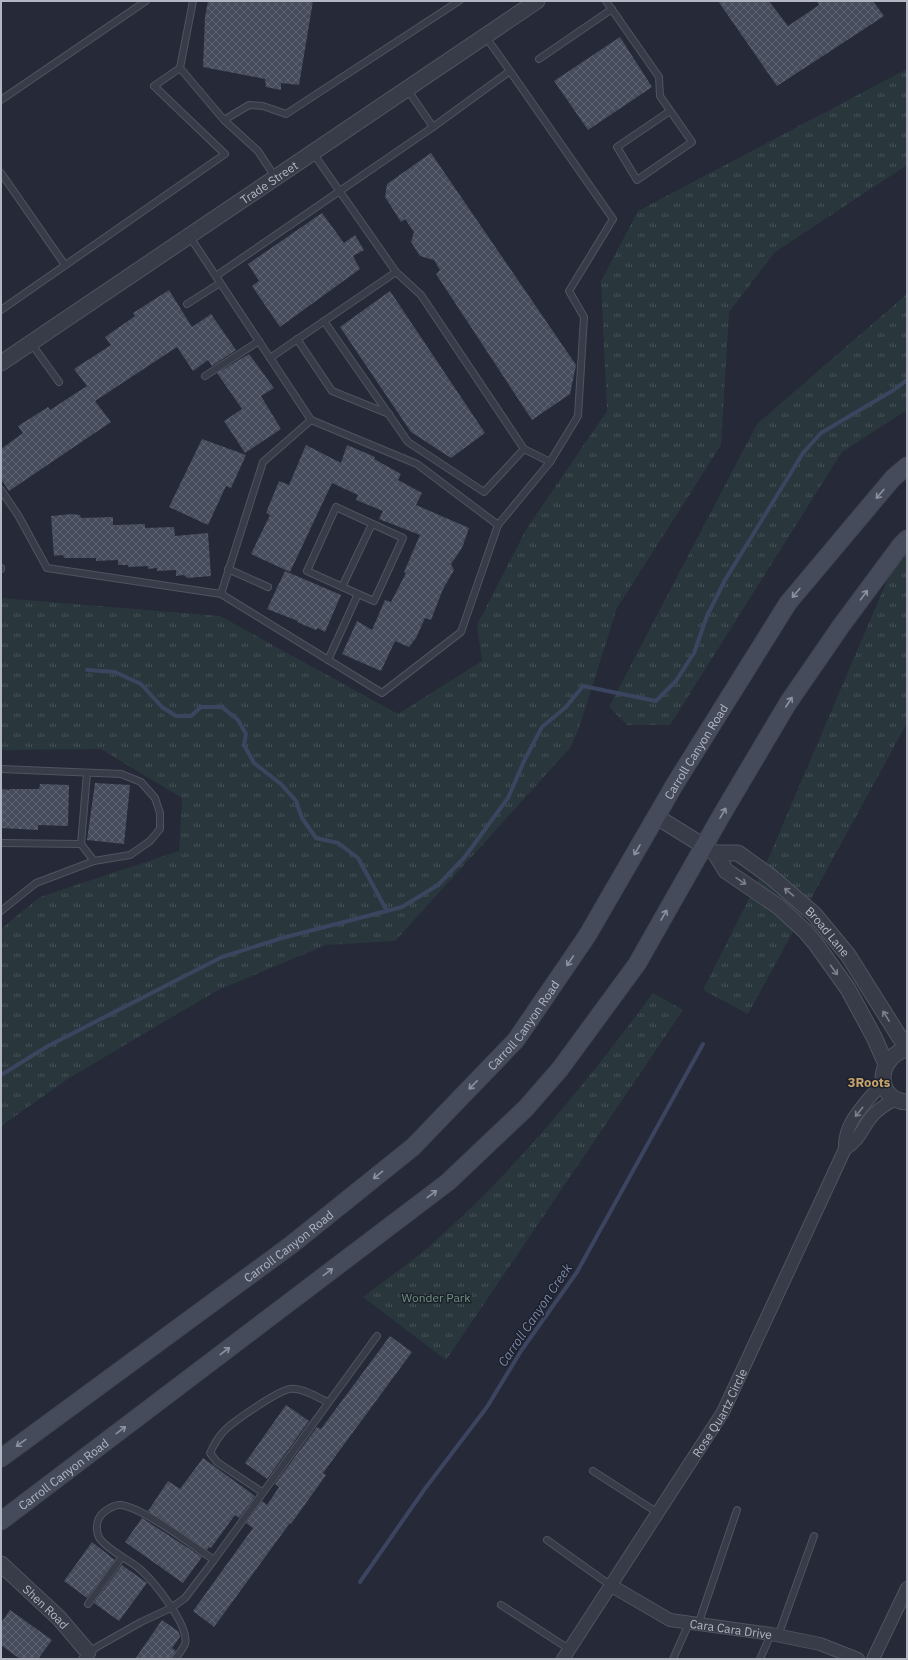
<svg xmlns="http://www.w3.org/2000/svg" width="908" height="1660" viewBox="0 0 908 1660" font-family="'IBM Plex Sans',sans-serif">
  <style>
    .grass { fill: url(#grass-tufts) }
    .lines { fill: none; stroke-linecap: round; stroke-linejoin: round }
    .stream { stroke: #3c455f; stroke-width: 4 }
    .building { fill: url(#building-cross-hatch) }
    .service-casing { stroke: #505460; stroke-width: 8 }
    .minor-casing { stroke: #505460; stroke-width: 14 }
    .tertiary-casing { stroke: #505460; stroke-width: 17 }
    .secondary-casing { stroke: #414551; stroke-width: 19 }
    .service { stroke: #383c48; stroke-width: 6 }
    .minor { stroke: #383c48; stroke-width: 12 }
    .tertiary { stroke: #383c48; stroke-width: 15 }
    .secondary { stroke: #464b5b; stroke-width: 17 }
    .oneway { stroke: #8d919f }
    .oneway2 { stroke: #7c808c }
    .labels { text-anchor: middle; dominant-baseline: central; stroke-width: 3; stroke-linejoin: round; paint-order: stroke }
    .street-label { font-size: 12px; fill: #b3b7c4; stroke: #1d212d }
    .park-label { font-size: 12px; fill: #6d927c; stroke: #1d212d }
    .neighbourhood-label { font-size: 13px; font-weight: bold; fill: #c7a36c; stroke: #1d212d }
    .water-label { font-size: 13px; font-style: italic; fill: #7e89a9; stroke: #1d212d }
  </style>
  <defs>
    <pattern id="grass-tufts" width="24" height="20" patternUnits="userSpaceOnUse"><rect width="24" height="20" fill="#29373c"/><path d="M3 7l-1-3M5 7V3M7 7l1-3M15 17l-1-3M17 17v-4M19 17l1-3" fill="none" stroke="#465257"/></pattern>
    <pattern id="building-cross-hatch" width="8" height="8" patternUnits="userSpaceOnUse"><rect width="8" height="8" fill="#464c5c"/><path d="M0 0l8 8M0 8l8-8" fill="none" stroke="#5e6472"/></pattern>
  </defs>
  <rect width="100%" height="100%" fill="#252938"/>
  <g class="grass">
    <path d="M 907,69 L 907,165 L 775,252 L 729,312 L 721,445 L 617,608 L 578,731 L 570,748 L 395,941 L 326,945 L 218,990 L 69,1078 L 1,1126 L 1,929 L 40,897 L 179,851 L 182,798 L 101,749 L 1,750 L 1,598 L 220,616 L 398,714 L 482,661 L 477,625 L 527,528 L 607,411 L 601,281 L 638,211 Z"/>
    <path d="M 907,294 L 907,410 L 842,452 L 670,725 L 627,725 L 609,707 L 757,424 Z"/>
    <path d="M 907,534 L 907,723 L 748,1014 L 703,990 L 763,871 Z"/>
    <path d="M 653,993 L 683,1010 L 446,1360 L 363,1297 C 386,1279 411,1263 433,1243 C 516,1170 587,1082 653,993 Z"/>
  </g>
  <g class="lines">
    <g class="stream">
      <path d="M 87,670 L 115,672 L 141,684 L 162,707 L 176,716 L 191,716 L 201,707 L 222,707 L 238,720 L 246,734 L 244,745 L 254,763 L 281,784 L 296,801 L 302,818 L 316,838 L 338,843 L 358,858 L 387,911"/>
      <path d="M 1,1075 L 48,1046 L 222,957 L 282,938 L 402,907 L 438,885 L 464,858 L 508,798 L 524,761 L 542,727 L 566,707 L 583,686 L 656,701 L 676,681 L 694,653 L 707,616 L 725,580 L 803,453 L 821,433 L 892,391 L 907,380"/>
      <path d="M 360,1582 L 424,1490 L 487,1407 L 521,1351 L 577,1272 L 703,1044"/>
    </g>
  </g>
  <g class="building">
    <path d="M 208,1 L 313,1 L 299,85 L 281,83 L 281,90 L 266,87 L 265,79 L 203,67 L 205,17 Z"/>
    <path d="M 718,1 L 769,1 L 788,26 L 819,5 L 817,1 L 873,1 L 884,16 L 777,86 Z"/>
    <path d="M 620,37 L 652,87 L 588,130 L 554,81 Z"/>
    <path d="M 431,153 L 576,365 L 570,394 L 532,420 L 436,274 L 440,270 L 434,260 L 420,256 L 411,242 L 414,232 L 405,219 L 401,222 L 385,197 L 387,184 Z"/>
    <path d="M 322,213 L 344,243 L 355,235 L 364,250 L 353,256 L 360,269 L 280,327 L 252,286 L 259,281 L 248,264 Z"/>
    <path d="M 169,290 L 192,327 L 211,314 L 236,350 L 212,366 L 208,360 L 193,371 L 177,347 L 95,401 L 111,422 L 9,491 L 1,479 L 1,449 L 23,433 L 18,426 L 48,407 L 50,410 L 87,386 L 74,369 L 111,345 L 105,337 L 135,316 L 133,313 Z"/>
    <path d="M 390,291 L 485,433 L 451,458 L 411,432 L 340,327 Z"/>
    <path d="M 249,354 L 274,388 L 261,396 L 281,429 L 245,453 L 224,421 L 242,409 L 217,373 Z"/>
    <path d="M 202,439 L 246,455 L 231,488 L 226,486 L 208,525 L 169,507 Z"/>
    <path d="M 306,445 L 341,463 L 347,445 L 375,457 L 374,459 L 401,474 L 398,480 L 422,493 L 416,505 L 469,528 L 462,548 L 451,564 L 454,570 L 443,589 L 431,620 L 425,618 L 416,638 L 409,647 L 395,641 L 381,671 L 342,654 L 357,621 L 372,630 L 385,600 L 391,602 L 406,573 L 404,572 L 420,535 L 379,519 L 383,511 L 356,500 L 358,495 L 332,483 L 290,572 L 251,554 L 270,515 L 266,513 L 279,481 L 289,485 Z"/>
    <path d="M 72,514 L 80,515 L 81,518 L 113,517 L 113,525 L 145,524 L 145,528 L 174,527 L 175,536 L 208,533 L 211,576 L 187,578 L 184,575 L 176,576 L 176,570 L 157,571 L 157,568 L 148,569 L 148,566 L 128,567 L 128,565 L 118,565 L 118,560 L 96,561 L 96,558 L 64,558 L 63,555 L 54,556 L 51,516 Z"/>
    <path d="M 285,571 L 341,595 L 325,632 L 318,628 L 316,630 L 297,622 L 298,621 L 267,609 Z"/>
    <path d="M 95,783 L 130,785 L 124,844 L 87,840 Z"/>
    <path d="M 40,784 L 69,785 L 68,826 L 38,825 L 38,830 L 1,828 L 1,789 L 10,790 L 10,789 L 39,789 Z"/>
    <path d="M 390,1336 L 412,1352 L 323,1473 L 326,1475 L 291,1524 L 290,1523 L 214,1627 L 193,1611 L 253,1528 L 246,1523 L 262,1501 L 267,1505 L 279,1487 L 275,1484 L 317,1427 L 321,1429 Z"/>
    <path d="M 286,1405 L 309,1421 L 267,1479 L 245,1463 Z"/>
    <path d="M 203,1458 L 255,1496 L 239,1518 L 235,1515 L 211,1548 L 209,1547 L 207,1550 L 148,1511 L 168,1481 L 180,1489 Z"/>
    <path d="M 142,1518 L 202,1557 L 183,1583 L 125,1542 Z"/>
    <path d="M 92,1542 L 115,1560 L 87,1598 L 64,1581 Z"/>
    <path d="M 122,1565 L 147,1583 L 119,1621 L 94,1603 Z"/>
    <path d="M 10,1610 L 52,1640 L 38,1659 L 20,1659 L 1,1645 L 1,1623 Z"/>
    <path d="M 162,1620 L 179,1632 L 180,1637 L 172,1648 L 176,1651 L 171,1659 L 135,1659 Z"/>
  </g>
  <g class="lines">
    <g class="service-casing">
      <g id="service">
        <path d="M 193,1 L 180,68 L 224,120 L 249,105 L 263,106 L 286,114 L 459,1"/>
        <path d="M 606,1 L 659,77 L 660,96 L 692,142 L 637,180 L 617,147 L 670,111"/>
        <path d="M 485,36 L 510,71"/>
        <path d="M 539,59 L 612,9"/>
        <path d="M 407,89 L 433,127"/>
        <path d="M 1,100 L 146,1"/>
        <path d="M 224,120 L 258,151 L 275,177"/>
        <path d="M 1,173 L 65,265"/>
        <path d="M 190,237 L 311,420 L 417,464 L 498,525 L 550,462 L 524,449 L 421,295 L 396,272 L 313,153"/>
        <path d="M 216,276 L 433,127 L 510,71 L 613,219 L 569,291 L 584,317 L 578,416 L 550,462"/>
        <path d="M 187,304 L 220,283"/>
        <path d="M 1,310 L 225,154 L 154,86 L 180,68"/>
        <path d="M 324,321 L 408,442 L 484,492 L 524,449"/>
        <path d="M 297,339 L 332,391 L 389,414"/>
        <path d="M 31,343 L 59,382"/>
        <path d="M 270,358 L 396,272"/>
        <path d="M 205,376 L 259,341"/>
        <path d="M 311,420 L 263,462 L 221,594 L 382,693 L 461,632 L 498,525"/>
        <path d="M 1,490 L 18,515 L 47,568 L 221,594"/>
        <path d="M 1,568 L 1,569"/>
        <path d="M 228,569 L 268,587"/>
        <path d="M 342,587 L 372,524"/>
        <path d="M 328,660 L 358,594 L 307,571 L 336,507 L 403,538 L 374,601 L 358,594"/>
        <path d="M 1,769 L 121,774 L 141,782 L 155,798 L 160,813 L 160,829 L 150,841 L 130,855 L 94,861 L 81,844 L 1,843"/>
        <path d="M 81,844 L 87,773"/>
        <path d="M 1,911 L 36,883 L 94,861"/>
        <path d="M 593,1471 L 658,1513"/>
        <path d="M 262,1492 L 217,1462 L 210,1453 C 214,1444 218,1437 225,1430 C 234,1421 279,1390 290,1389 C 302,1387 318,1398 328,1402"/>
        <path d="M 547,1540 L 610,1585"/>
        <path d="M 214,1560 L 377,1336"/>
        <path d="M 88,1604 L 122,1557"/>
        <path d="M 501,1605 L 569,1649"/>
        <path d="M 698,1625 L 737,1510"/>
        <path d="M 778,1636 L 814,1536"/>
        <path d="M 82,1659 L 88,1652 L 141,1622 L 171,1608 L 185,1598 L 214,1560 C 193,1546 144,1508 121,1505 C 114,1504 102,1512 99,1518 C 96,1524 96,1533 100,1539 C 110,1552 129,1559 141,1570 C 154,1582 190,1626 185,1644 C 183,1649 178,1655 175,1659"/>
        <path d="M 673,1659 L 689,1623"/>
        <path d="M 760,1659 L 771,1634"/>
      </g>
    </g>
    <g class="minor-casing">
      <g id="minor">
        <path d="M 845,1149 C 859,1140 860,1133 869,1120 C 875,1111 886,1104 896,1099"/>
        <path id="s1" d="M 610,1585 L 670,1620 L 771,1634 L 820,1644 L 858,1659"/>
        <path id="s2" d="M 563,1659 L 723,1412 L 845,1149 C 843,1122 868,1101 883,1082"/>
        <path d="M 873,1659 L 907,1588"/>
      </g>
    </g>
    <g class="tertiary-casing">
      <g id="tertiary">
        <path id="s3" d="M 1,363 L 537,1"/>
        <path id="s4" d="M 657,817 L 715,853 L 738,853 L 770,876 L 814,914 L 848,955 L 907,1049"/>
        <path d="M 715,853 L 726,871 L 779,907 L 805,931 L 816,944 L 848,989 L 874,1037 L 886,1064"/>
        <path d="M 907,1049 C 875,1058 875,1100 907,1102"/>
        <path id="s5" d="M 1,1564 L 59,1618 L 88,1652"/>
      </g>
    </g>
    <g class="secondary-casing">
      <g id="secondary">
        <path id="s6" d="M 1,1458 L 291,1245 L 413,1147 L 516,1040 L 587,936 L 675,784 L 788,603 L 893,478 L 907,466"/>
        <path id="s7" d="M 1,1521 L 448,1182 L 526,1108 L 560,1069 L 637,964 L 721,816 L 788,703 L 841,626 L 901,545 L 907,539"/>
      </g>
    </g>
    <use href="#service" class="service"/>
    <use href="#minor" class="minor"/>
    <use href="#tertiary" class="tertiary"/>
    <use href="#secondary" class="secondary"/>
  </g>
  <defs><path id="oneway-shaft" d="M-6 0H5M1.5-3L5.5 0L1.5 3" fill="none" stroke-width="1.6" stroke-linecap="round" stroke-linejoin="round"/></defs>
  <g class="oneway">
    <use href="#oneway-shaft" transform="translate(880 494) rotate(130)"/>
    <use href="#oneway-shaft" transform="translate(796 593) rotate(130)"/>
    <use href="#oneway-shaft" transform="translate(864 595) rotate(-54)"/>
    <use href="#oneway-shaft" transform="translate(789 702) rotate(-57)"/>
    <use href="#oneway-shaft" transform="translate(723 813) rotate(-60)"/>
    <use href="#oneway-shaft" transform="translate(637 850) rotate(120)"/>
    <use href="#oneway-shaft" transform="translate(664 915) rotate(-60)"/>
    <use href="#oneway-shaft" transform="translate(570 961) rotate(124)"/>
    <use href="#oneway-shaft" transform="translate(473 1085) rotate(134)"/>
    <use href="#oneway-shaft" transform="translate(378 1175) rotate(141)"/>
    <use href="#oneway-shaft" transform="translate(432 1194) rotate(-37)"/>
    <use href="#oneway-shaft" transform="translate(328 1272) rotate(-37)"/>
    <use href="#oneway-shaft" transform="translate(225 1351) rotate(-37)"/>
    <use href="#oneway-shaft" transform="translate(121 1430) rotate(-37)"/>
    <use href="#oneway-shaft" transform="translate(21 1443) rotate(144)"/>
  </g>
  <g class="oneway2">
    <use href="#oneway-shaft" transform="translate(741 881) rotate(34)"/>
    <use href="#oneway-shaft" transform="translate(789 892) rotate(-140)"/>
    <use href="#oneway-shaft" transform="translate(834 970) rotate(54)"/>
    <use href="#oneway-shaft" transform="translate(886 1016) rotate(-122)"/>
    <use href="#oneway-shaft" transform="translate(859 1112) rotate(129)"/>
  </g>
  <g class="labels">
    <g class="street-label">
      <text stroke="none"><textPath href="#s3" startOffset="323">Trade Street</textPath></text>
      <text stroke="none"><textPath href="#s6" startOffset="1005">Carroll Canyon Road</textPath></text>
      <text stroke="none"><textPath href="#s4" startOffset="211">Broad Lane</textPath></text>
      <text stroke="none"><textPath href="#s6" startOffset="681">Carroll Canyon Road</textPath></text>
      <text stroke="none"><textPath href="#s6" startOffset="357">Carroll Canyon Road</textPath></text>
      <text stroke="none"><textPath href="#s2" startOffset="292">Rose Quartz Circle</textPath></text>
      <text stroke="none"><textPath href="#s7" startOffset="78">Carroll Canyon Road</textPath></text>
      <text stroke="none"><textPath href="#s5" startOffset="62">Shen Road</textPath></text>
      <text stroke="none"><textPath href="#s1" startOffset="131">Cara Cara Drive</textPath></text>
    </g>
    <g class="park-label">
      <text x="436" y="1297">Wonder Park</text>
    </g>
    <g class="neighbourhood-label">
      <text x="869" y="1082">3Roots</text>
    </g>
    <g class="water-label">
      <text transform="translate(535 1315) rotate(-56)">Carroll Canyon Creek</text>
    </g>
  </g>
  <rect width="908" height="1660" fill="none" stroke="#b3b7c4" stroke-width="4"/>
</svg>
